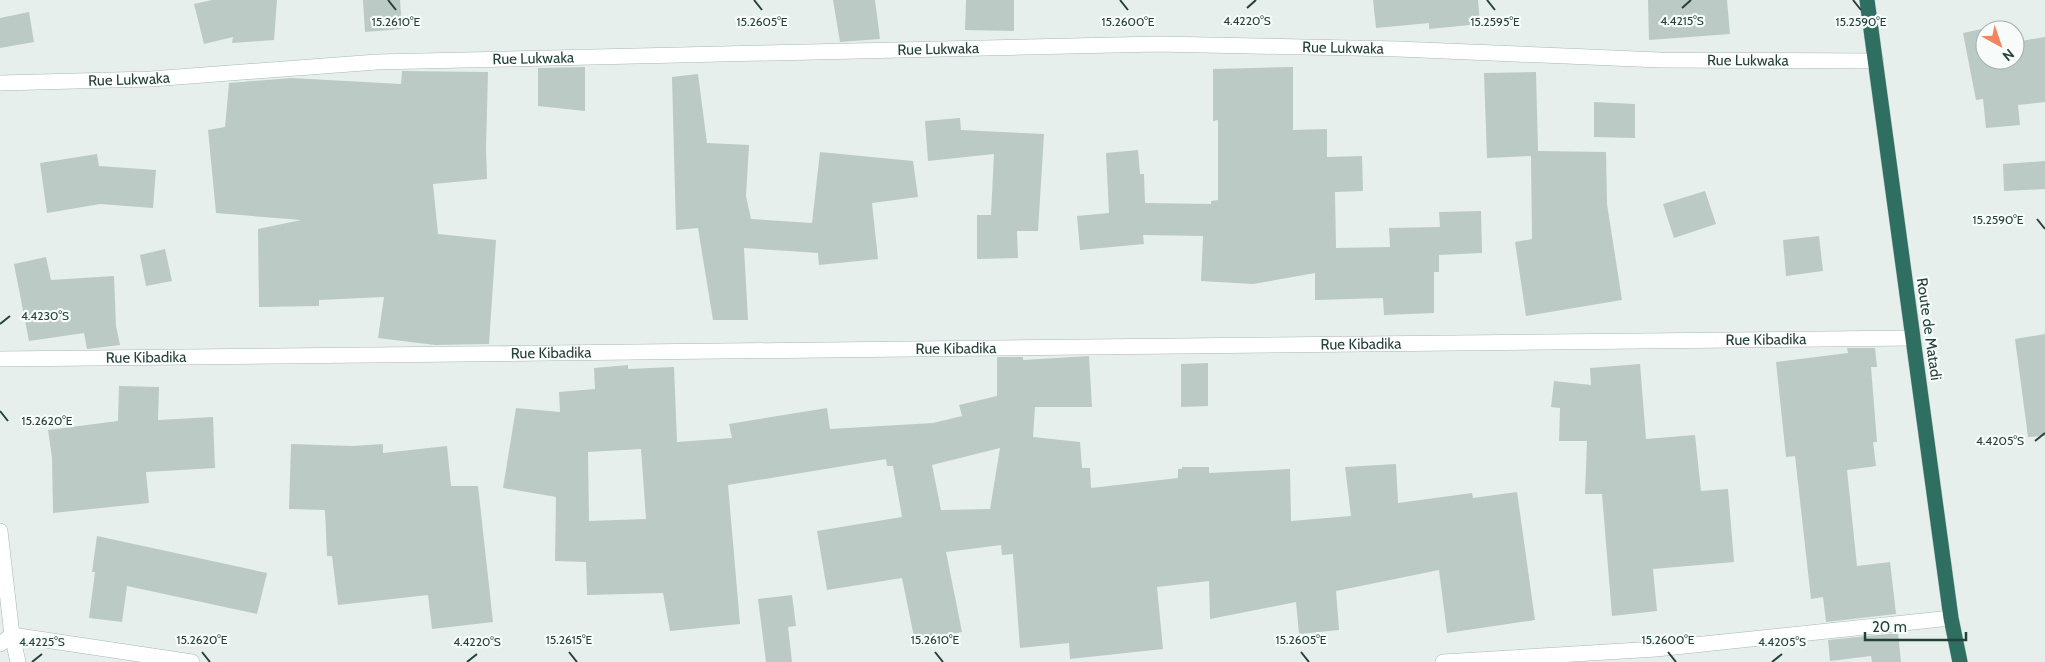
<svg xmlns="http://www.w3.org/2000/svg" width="2045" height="662" viewBox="0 0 2045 662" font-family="Cabin,sans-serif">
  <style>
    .building { fill: #bbcac4; fill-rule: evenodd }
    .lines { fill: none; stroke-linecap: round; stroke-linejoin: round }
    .street-casing { stroke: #a8b8b2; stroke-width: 16 }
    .highway-casing { stroke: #c2cac8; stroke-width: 16 }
    .street { stroke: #fff; stroke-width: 15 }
    .highway { stroke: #2f6f62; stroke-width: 15 }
    .ticks { fill: none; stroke: #24423a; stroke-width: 2 }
    .labels { text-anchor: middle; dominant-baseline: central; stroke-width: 4.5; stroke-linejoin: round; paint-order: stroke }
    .street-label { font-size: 15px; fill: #24423a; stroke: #f7fbf9 }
    .ticks-label { font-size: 12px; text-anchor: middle; fill: #24423a; stroke: #f7fbf9; stroke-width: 4.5; stroke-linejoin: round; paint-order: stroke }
  </style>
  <rect width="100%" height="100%" fill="#e6efeb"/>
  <g class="building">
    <path d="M 212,0 L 277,0 L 274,40 L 232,43 L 233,37 L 204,44 L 194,4 Z"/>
    <path d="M 363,0 L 400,0 L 402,29 L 365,32 Z"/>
    <path d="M 833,0 L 875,0 L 880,39 L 840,42 Z"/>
    <path d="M 966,0 L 1014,0 L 1014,31 L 965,30 Z"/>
    <path d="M 1373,0 L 1478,0 L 1480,24 L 1429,29 L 1429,23 L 1376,28 Z"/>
    <path d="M 1648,0 L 1727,0 L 1730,34 L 1649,40 Z"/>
    <path d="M 29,12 L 34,42 L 0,48 L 0,18 Z"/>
    <path d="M 1991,27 L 1992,30 L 1985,30 L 1985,60 L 2015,60 L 2015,42 L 2045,37 L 2045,102 L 2018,105 L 2020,125 L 1986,128 L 1983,99 L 1976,100 L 1963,33 Z"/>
    <path d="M 585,67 L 585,111 L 538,106 L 538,68 Z"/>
    <path d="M 1293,67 L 1293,130 L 1327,129 L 1327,157 L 1362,156 L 1363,191 L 1335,192 L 1336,248 L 1390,247 L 1389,228 L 1440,227 L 1439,212 L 1481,211 L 1482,253 L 1439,255 L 1439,272 L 1434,272 L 1434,313 L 1384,315 L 1383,298 L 1315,300 L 1315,273 L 1253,284 L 1201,281 L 1203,236 L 1143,235 L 1144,244 L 1080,250 L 1077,216 L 1109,213 L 1106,153 L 1138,150 L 1140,174 L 1144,174 L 1145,203 L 1211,204 L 1211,201 L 1218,200 L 1218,120 L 1213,121 L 1213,69 Z"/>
    <path d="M 402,71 L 488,72 L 486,149 L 487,179 L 433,184 L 438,234 L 496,240 L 489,344 L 435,345 L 378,338 L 384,297 L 319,300 L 319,306 L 259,307 L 258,229 L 301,220 L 216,213 L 208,130 L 225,127 L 229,83 L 291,78 L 401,84 Z"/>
    <path d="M 1536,72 L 1538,151 L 1606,152 L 1607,204 L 1622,300 L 1526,316 L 1515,242 L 1532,239 L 1531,156 L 1487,158 L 1484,73 Z"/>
    <path d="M 698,74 L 707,143 L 749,145 L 746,196 L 751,219 L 812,223 L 820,152 L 913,161 L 918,197 L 872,203 L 878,259 L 819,265 L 818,253 L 744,248 L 748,320 L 713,320 L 698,228 L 676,230 L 672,77 Z"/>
    <path d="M 1594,102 L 1635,104 L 1635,138 L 1594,137 Z"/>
    <path d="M 960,118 L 961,130 L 1044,134 L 1038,231 L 1017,231 L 1018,258 L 977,259 L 977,215 L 991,215 L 994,154 L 928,161 L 925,121 Z"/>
    <path d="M 97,154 L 99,166 L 156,170 L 153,208 L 100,204 L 47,213 L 40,163 Z"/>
    <path d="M 2045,161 L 2045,189 L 2004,191 L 2003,164 Z"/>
    <path d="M 1705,191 L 1716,224 L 1674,238 L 1663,204 Z"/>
    <path d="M 1819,236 L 1823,271 L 1786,276 L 1783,240 Z"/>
    <path d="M 165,249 L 172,281 L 146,286 L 140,255 Z"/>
    <path d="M 46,257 L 51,280 L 114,276 L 116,326 L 120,345 L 87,349 L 84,333 L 29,341 L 14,264 Z"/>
    <path d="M 2045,334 L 2045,436 L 2028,437 L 2015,339 Z"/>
    <path d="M 1847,348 L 1875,348 L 1877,367 L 1871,367 L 1877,442 L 1873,442 L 1876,466 L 1847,470 L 1857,566 L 1890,562 L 1896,614 L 1826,622 L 1823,597 L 1811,599 L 1795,456 L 1786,457 L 1776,362 L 1848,353 Z"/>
    <path d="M 1089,356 L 1092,407 L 1035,407 L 1033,437 L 1080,442 L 1082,468 L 1090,468 L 1091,488 L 1178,478 L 1178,469 L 1182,469 L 1182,467 L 1209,467 L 1209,473 L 1290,469 L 1291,521 L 1351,516 L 1345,467 L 1396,464 L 1398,503 L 1472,493 L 1473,498 L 1517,492 L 1535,620 L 1447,633 L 1439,570 L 1336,591 L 1339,630 L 1299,634 L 1296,602 L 1210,619 L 1209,581 L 1157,587 L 1163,649 L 1070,659 L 1069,643 L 1020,648 L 1013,554 L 1002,555 L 1001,545 L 946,552 L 962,632 L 915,642 L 902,578 L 827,590 L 817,531 L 902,517 L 893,466 L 887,466 L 886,459 L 728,485 L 740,624 L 670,631 L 663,593 L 587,595 L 586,562 L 555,561 L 556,497 L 503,488 L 516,408 L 560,412 L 559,392 L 595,389 L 594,368 L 628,365 L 628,369 L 674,367 L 677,442 L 732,438 L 729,424 L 827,408 L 830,429 L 933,423 L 962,416 L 959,405 L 997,396 L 997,357 L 1023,357 L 1023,360 ZM 1000,448 L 990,509 L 941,510 L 932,465 ZM 641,449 L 646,519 L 589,521 L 588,452 Z"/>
    <path d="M 1208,363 L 1208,406 L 1181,407 L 1181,364 Z"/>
    <path d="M 1640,364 L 1646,439 L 1695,435 L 1701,491 L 1728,489 L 1734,562 L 1653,569 L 1657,611 L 1612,616 L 1602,494 L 1585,494 L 1587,441 L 1559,441 L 1560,408 L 1551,407 L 1554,381 L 1591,385 L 1590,368 Z"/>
    <path d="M 119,386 L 159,387 L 158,420 L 213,417 L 215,468 L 146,472 L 149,503 L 53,513 L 52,458 L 48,430 L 118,421 Z"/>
    <path d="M 291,444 L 353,446 L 383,444 L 383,453 L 447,446 L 451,486 L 478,486 L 493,622 L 432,629 L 428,595 L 338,605 L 332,556 L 327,556 L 325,510 L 289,509 Z"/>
    <path d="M 97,536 L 267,573 L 257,614 L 127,586 L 122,622 L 89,618 L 95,572 L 92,572 Z"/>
    <path d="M 792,595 L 796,626 L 788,627 L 792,662 L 766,662 L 758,599 Z"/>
    <path d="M 1898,633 L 1901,662 L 1872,662 L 1871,656 L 1830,661 L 1828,640 Z"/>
  </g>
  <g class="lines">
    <g class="street-casing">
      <g id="street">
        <path id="s1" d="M 0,83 L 151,79 L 377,62 L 1158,44 L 1398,49 L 1660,60 L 1876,61"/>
        <path id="s2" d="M 0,359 L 1913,338"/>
        <path d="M 0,531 L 12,635 L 18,662"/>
        <path d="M 0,644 L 12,635 L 192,662"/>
        <path d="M 1443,662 L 1656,649 L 1951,618"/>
      </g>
    </g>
    <g class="highway-casing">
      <path id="highway" d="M 1867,0 L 1951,618 L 1960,662"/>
    </g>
    <use href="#street" class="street"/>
    <use href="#highway" class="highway"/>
  </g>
  <path class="ticks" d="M 388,0 L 396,10M 754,0 L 762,10M 1120,0 L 1128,10M 1487,0 L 1495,10M 1853,0 L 1861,10M 1247,8 L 1256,0M 1682,8 L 1691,0M 2037,219 L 2045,229M 0,324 L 10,316M 0,411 L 8,421M 2035,441 L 2045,433M 202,652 L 210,662M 569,652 L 577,662M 935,652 L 943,662M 1301,652 L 1309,662M 1668,652 L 1676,662M 32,662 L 42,654M 467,662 L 477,654M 1772,662 L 1782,654"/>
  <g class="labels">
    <g class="street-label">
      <text stroke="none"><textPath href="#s1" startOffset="1344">Rue Lukwaka</textPath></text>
      <text stroke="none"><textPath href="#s1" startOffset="939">Rue Lukwaka</textPath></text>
      <text stroke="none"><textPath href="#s1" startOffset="534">Rue Lukwaka</textPath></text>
      <text stroke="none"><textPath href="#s1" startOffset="1749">Rue Lukwaka</textPath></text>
      <text stroke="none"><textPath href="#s1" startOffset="129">Rue Lukwaka</textPath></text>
      <text transform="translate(1929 329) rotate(82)">Route de Matadi</text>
      <text stroke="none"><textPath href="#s2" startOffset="1766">Rue Kibadika</textPath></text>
      <text stroke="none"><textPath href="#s2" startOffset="1361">Rue Kibadika</textPath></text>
      <text stroke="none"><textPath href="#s2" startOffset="956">Rue Kibadika</textPath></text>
      <text stroke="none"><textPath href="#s2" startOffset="551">Rue Kibadika</textPath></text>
      <text stroke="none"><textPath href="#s2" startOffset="146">Rue Kibadika</textPath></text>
    </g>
  </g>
  <g class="ticks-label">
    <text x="1247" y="25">4.4220°S</text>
    <text x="1682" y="25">4.4215°S</text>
    <text x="396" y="26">15.2610°E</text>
    <text x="1128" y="26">15.2600°E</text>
    <text x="762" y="26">15.2605°E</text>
    <text x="1495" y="26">15.2595°E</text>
    <text x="1861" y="26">15.2590°E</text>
    <text x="1998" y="224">15.2590°E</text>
    <text x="45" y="320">4.4230°S</text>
    <text x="47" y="425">15.2620°E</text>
    <text x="2000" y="445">4.4205°S</text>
    <text x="202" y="644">15.2620°E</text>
    <text x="569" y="644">15.2615°E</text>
    <text x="935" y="644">15.2610°E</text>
    <text x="1301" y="644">15.2605°E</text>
    <text x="1668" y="644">15.2600°E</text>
    <text x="42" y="646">4.4225°S</text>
    <text x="477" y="646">4.4220°S</text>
    <text x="1782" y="646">4.4205°S</text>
  </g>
  <g transform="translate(2000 45) rotate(140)"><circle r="24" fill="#f7fbf9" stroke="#a3b1ad"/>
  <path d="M0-4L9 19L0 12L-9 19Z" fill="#f4845f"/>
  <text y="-8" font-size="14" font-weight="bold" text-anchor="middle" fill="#24423a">N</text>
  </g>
  <path d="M1865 632v8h101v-8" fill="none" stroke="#24423a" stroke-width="2.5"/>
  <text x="1872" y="632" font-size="15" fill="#24423a" stroke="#f7fbf9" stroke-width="4" paint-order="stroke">20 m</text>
</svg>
